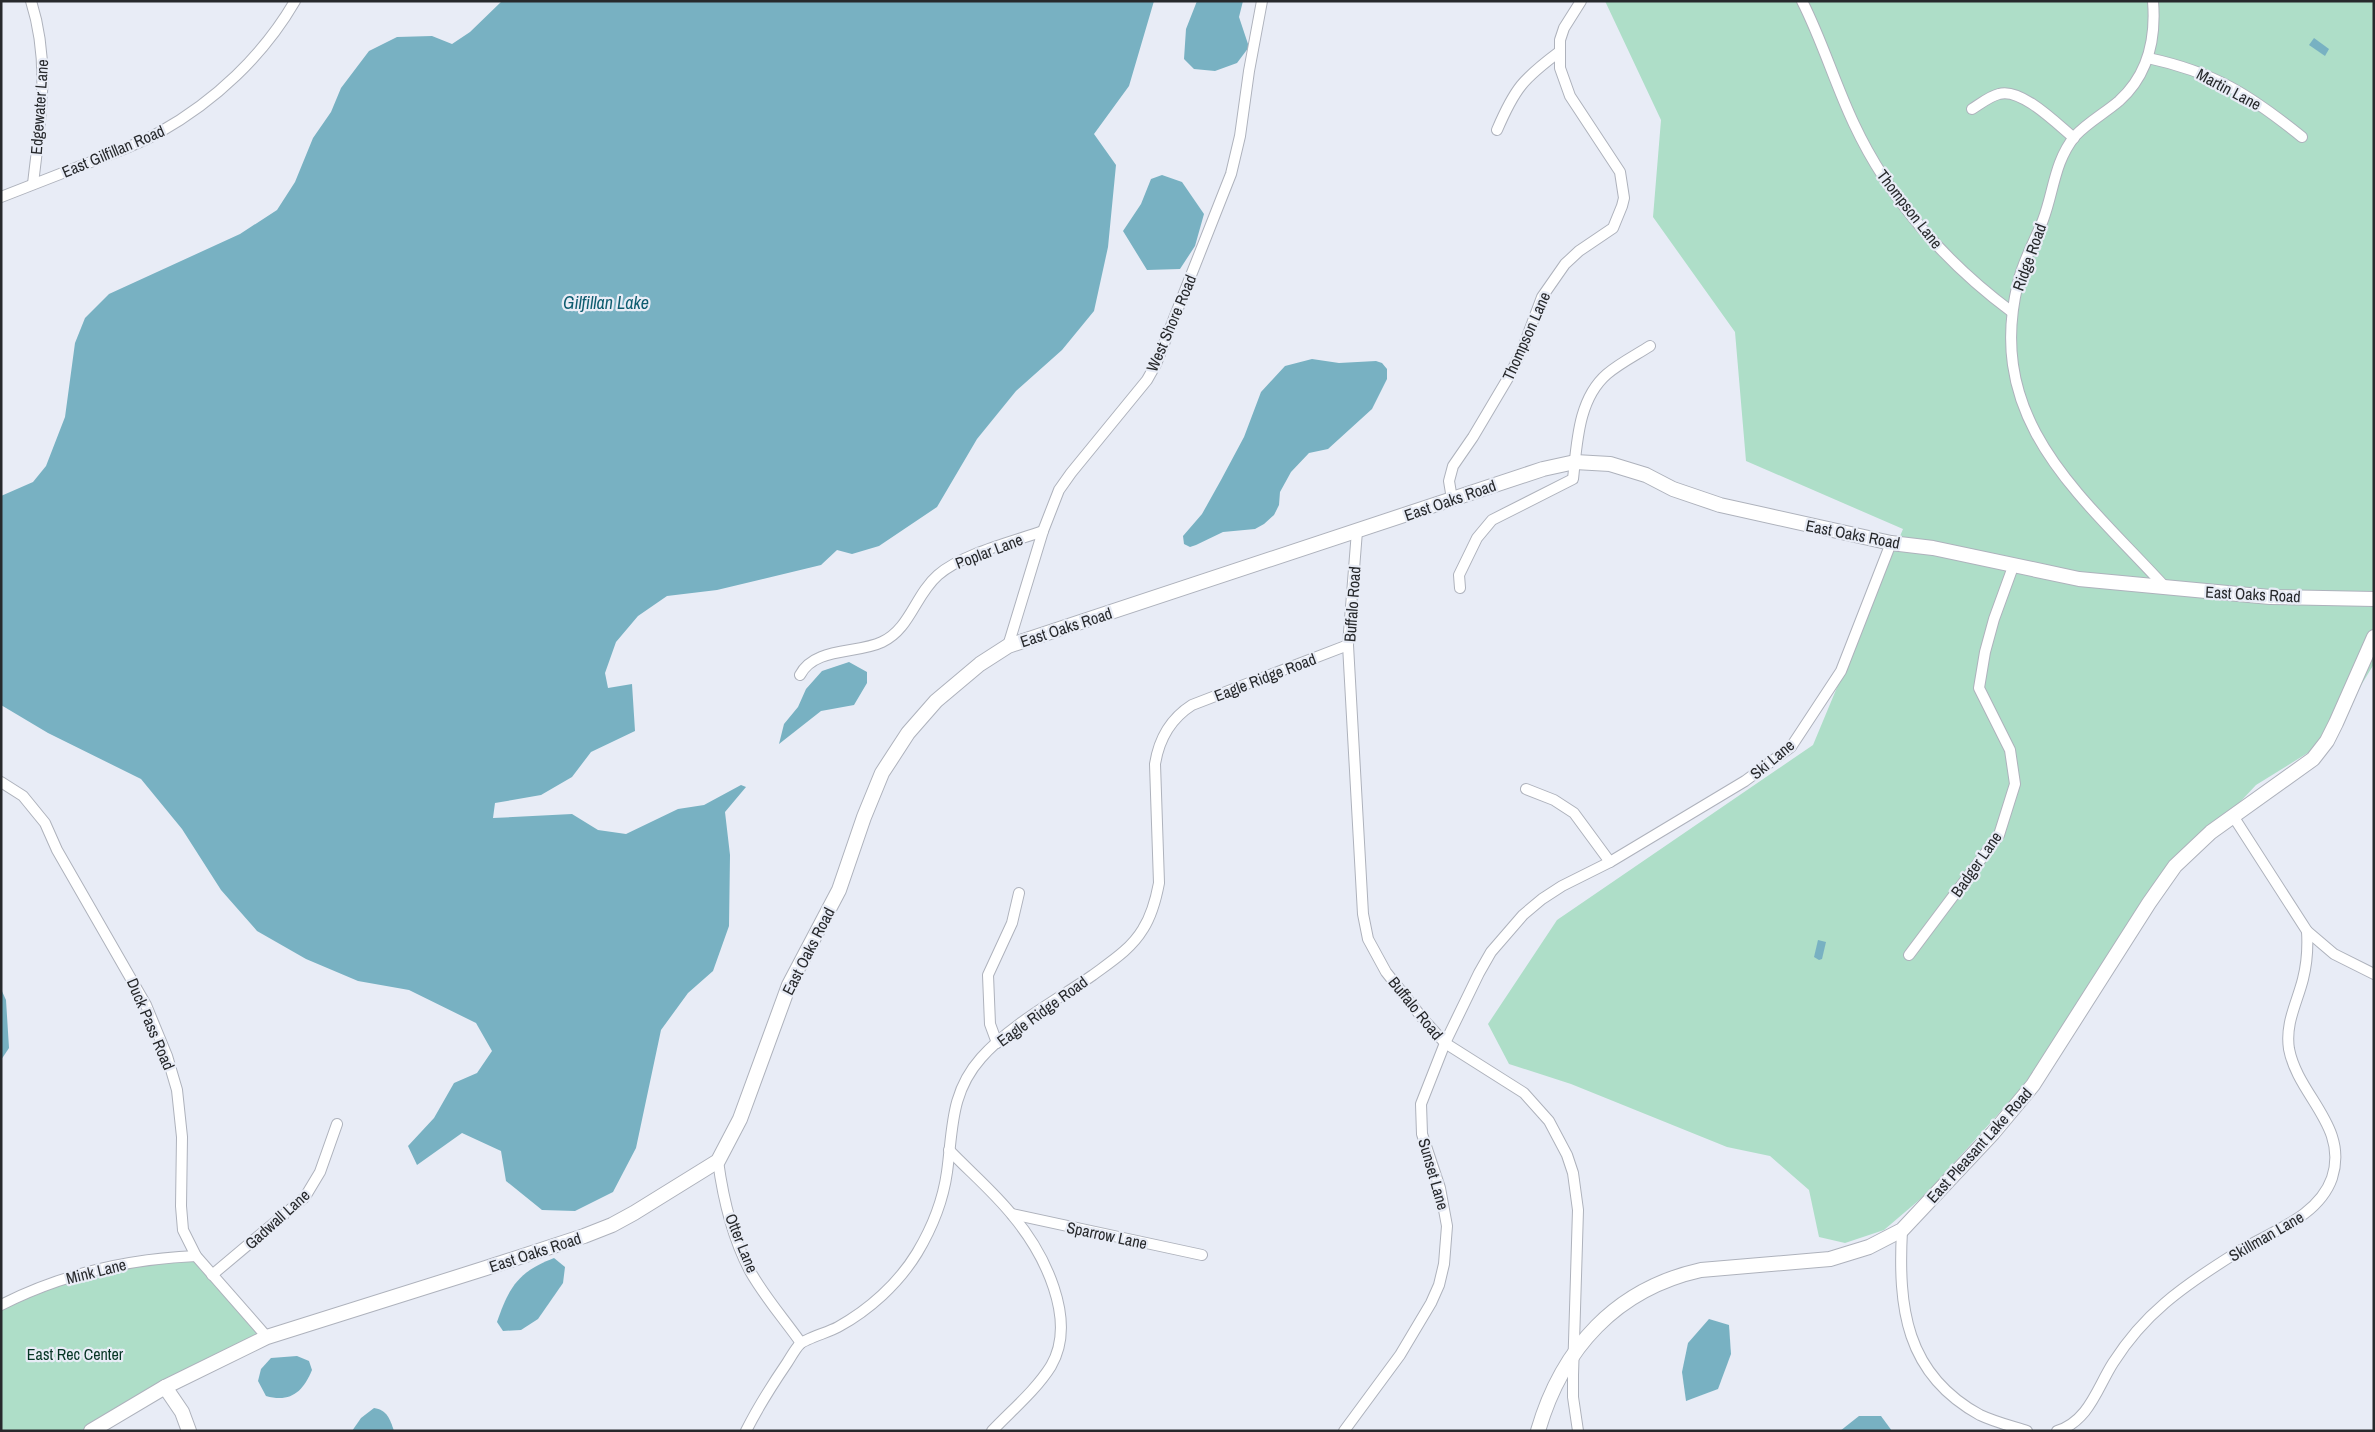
<svg xmlns="http://www.w3.org/2000/svg" width="2375" height="1432" viewBox="0 0 2375 1432" font-family="'Archivo Narrow',sans-serif">
  <style>
    .green { fill: #aedec8 }
    .water { fill: #78b1c2 }
    .lines { fill: none; stroke-linecap: round; stroke-linejoin: round }
    .street-casing { stroke: #aeb2bc; stroke-width: 12 }
    .secondary-casing { stroke: #aeb2bc; stroke-width: 16 }
    .street { stroke: #fff; stroke-width: 10 }
    .secondary { stroke: #fff; stroke-width: 14 }
    .labels { text-anchor: middle; dominant-baseline: central; stroke-width: 4.5; stroke-linejoin: round; paint-order: stroke }
    .street-label { font-size: 16px; fill: #27292c; stroke: #e8ecf6 }
    .park-label { font-size: 16px; fill: #073525; stroke: #e8ecf6 }
    .water-label { font-size: 18px; font-style: italic; fill: #0e5c6f; stroke: #e8ecf6 }
  </style>
  <rect width="100%" height="100%" fill="#e8ecf6"/>
  <g class="green">
    <path d="M 1605,1 L 2374,1 L 2374,664 L 2327,741 L 2256,785 L 2141,908 L 2030,1079 L 1925,1195 L 1884,1230 L 1845,1243 L 1819,1237 L 1809,1190 L 1770,1156 L 1727,1147 L 1571,1084 L 1509,1064 L 1488,1024 L 1557,920 L 1813,745 L 1903,529 L 1746,461 L 1735,332 L 1653,217 L 1661,120 Z"/>
    <path d="M 196,1256 L 267,1337 L 90,1431 L 1,1431 L 1,1306 L 100,1268 Z"/>
  </g>
  <g class="water">
    <path d="M 502,1 L 1154,1 L 1129,86 L 1094,134 L 1116,165 L 1108,247 L 1094,311 L 1062,350 L 1016,391 L 977,439 L 937,507 L 879,546 L 852,554 L 837,550 L 821,565 L 717,590 L 667,596 L 638,616 L 616,642 L 605,673 L 608,688 L 632,684 L 635,731 L 591,752 L 572,777 L 541,795 L 495,803 L 493,818 L 572,814 L 598,830 L 626,834 L 678,809 L 704,805 L 741,785 L 746,787 L 725,812 L 730,855 L 729,926 L 713,971 L 688,993 L 661,1030 L 636,1148 L 613,1192 L 575,1211 L 542,1210 L 506,1181 L 501,1151 L 462,1133 L 417,1165 L 408,1146 L 434,1118 L 454,1083 L 477,1073 L 492,1051 L 476,1023 L 409,990 L 358,981 L 306,959 L 257,931 L 221,890 L 182,829 L 141,779 L 48,733 L 1,705 L 1,496 L 33,482 L 46,466 L 65,417 L 75,343 L 85,318 L 109,294 L 240,234 L 277,210 L 295,182 L 313,138 L 331,112 L 341,88 L 369,51 L 397,37 L 432,36 L 452,44 L 470,32 Z"/>
    <path d="M 1197,1 L 1243,1 L 1239,17 L 1249,47 L 1237,63 L 1215,71 L 1194,69 L 1184,59 L 1186,29 Z"/>
    <path d="M 2314,38 L 2329,49 L 2325,56 L 2309,45 Z"/>
    <path d="M 1162,175 L 1182,182 L 1204,214 L 1195,246 L 1180,269 L 1147,270 L 1123,231 L 1141,204 L 1151,179 Z"/>
    <path d="M 1312,359 L 1339,363 L 1376,361 L 1382,363 L 1387,369 L 1387,379 L 1372,409 L 1328,449 L 1309,453 L 1291,472 L 1280,492 L 1279,505 L 1274,515 L 1264,524 L 1255,529 L 1223,532 L 1196,545 L 1190,547 L 1184,544 L 1183,536 L 1202,514 L 1221,480 L 1244,437 L 1261,392 L 1285,366 Z"/>
    <path d="M 849,662 L 867,672 L 867,683 L 854,705 L 821,711 L 779,744 L 784,724 L 798,707 L 806,689 L 822,671 Z"/>
    <path d="M 1818,940 L 1826,942 L 1822,959 L 1819,960 L 1814,957 Z"/>
    <path d="M 1,989 L 6,1000 L 9,1048 L 1,1060 Z"/>
    <path d="M 554,1258 L 565,1267 L 563,1283 L 538,1319 L 521,1330 L 503,1331 L 497,1322 C 509,1287 518,1272 554,1258 Z"/>
    <path d="M 1709,1319 L 1729,1325 L 1731,1354 L 1718,1389 L 1686,1401 L 1682,1372 L 1688,1343 Z"/>
    <path d="M 297,1356 L 309,1361 L 312,1370 C 303,1392 290,1403 266,1396 L 258,1381 L 261,1369 L 271,1358 Z"/>
    <path d="M 374,1408 C 387,1410 390,1419 394,1431 L 352,1431 L 361,1418 Z"/>
    <path d="M 1859,1416 L 1881,1416 L 1892,1431 L 1840,1431 Z"/>
  </g>
  <g class="lines">
    <g class="street-casing">
      <g id="street">
        <path d="M 31,1 C 51,64 40,121 33,184"/>
        <path d="M 1802,1 C 1822,40 1835,84 1854,124 C 1889,199 1946,263 2012,312"/>
        <path d="M 2153,1 C 2156,38 2148,75 2119,101 C 2105,113 2088,122 2075,136 C 2054,162 2054,191 2043,220 C 2035,241 2023,260 2018,283 C 1984,422 2082,496 2166,588"/>
        <path d="M 2148,58 C 2214,72 2250,95 2302,137"/>
        <path d="M 1972,109 C 1980,104 1990,96 1999,94 C 2021,87 2058,125 2074,138"/>
        <path d="M 1497,130 C 1515,88 1523,79 1559,52"/>
        <path d="M 1,197 C 34,184 67,171 101,158 C 121,150 141,143 160,132 C 215,101 263,56 295,1"/>
        <path d="M 1452,499 L 1449,481 L 1453,466 L 1473,437 L 1511,373 L 1524,345 L 1542,297 L 1565,264 L 1579,251 L 1613,228 L 1622,206 L 1624,198 L 1620,172 L 1570,96 L 1560,68 L 1560,40 L 1564,28 L 1581,1"/>
        <path d="M 1357,531 L 1348,645 L 1363,914 L 1368,939 L 1386,972 L 1424,1020 L 1445,1043 L 1524,1093 L 1549,1121 L 1567,1155 L 1573,1173 L 1578,1210 L 1573,1375 L 1573,1397 L 1578,1431"/>
        <path d="M 1460,588 L 1459,575 L 1477,538 L 1492,520 L 1573,479 C 1577,443 1578,399 1607,374 C 1620,363 1636,355 1650,346"/>
        <path d="M 1008,646 L 1043,531 L 1059,490 L 1071,473 L 1147,380 L 1156,364 L 1231,174 L 1240,136 L 1249,71 L 1262,1"/>
        <path d="M 800,675 C 814,647 857,654 882,642 C 910,629 915,595 938,575 C 962,554 1012,542 1043,531"/>
        <path d="M 1,782 L 23,796 L 45,823 L 57,850 L 146,1005 L 167,1056 L 177,1090 L 182,1137 L 181,1206 L 183,1230 L 196,1256 L 267,1337"/>
        <path d="M 1526,789 L 1554,800 L 1574,813 L 1610,862"/>
        <path d="M 2233,816 L 2307,931 L 2334,954 L 2374,974"/>
        <path d="M 1909,955 L 1999,835 L 2015,784 L 2010,750 L 1979,688 L 1985,652 L 1994,619 L 2014,564"/>
        <path d="M 997,1043 L 990,1024 L 988,975 L 1012,923 L 1019,893"/>
        <path d="M 949,1150 C 970,1172 994,1192 1013,1216 C 1044,1253 1078,1320 1051,1366 C 1036,1390 1012,1410 992,1431"/>
        <path d="M 718,1161 C 723,1198 732,1237 750,1271 C 764,1296 784,1319 801,1343"/>
        <path d="M 1012,1214 L 1202,1255"/>
        <path d="M 1902,1230 C 1898,1307 1905,1374 1980,1415 C 1995,1422 2011,1426 2027,1431"/>
        <path d="M 212,1275 L 305,1197 L 320,1172 L 337,1124"/>
        <path d="M 1,1305 C 62,1274 127,1259 196,1256"/>
        <path d="M 746,1431 C 758,1407 772,1385 787,1363 C 791,1357 795,1349 800,1344 C 805,1339 829,1332 838,1327 C 869,1310 898,1284 917,1253 C 932,1228 943,1201 947,1172 C 953,1129 950,1093 981,1058 C 1010,1025 1057,1000 1093,975 C 1112,961 1131,949 1143,929 C 1152,915 1156,899 1159,883 L 1155,764 C 1159,739 1170,719 1192,705 L 1348,645"/>
        <path d="M 1344,1431 L 1400,1355 L 1431,1303 L 1439,1285 L 1444,1264 L 1447,1226 L 1440,1188 L 1422,1134 L 1421,1104 L 1445,1043 L 1479,973 L 1491,952 L 1523,915 L 1542,899 L 1562,886 L 1610,862 L 1745,781 L 1791,747 L 1841,671 L 1891,543"/>
        <path d="M 2057,1431 C 2089,1421 2097,1388 2113,1363 C 2127,1341 2145,1320 2165,1303 C 2187,1284 2212,1268 2236,1253 C 2269,1232 2318,1218 2332,1178 C 2349,1126 2298,1096 2289,1049 C 2285,1023 2297,1003 2303,979 C 2307,963 2308,947 2307,931"/>
      </g>
    </g>
    <g class="secondary-casing">
      <g id="secondary">
        <path d="M 165,1387 L 182,1412 L 189,1431"/>
        <path d="M 91,1431 L 165,1387 L 267,1337 L 486,1268 L 584,1236 L 612,1225 L 634,1213 L 718,1161 L 740,1119 L 789,985 L 839,890 L 864,817 L 882,773 L 908,733 L 936,701 L 980,664 L 1008,646 L 1543,469 L 1575,462 L 1610,464 L 1646,475 L 1673,489 L 1720,505 L 1891,543 L 1933,548 L 2079,579 L 2270,597 L 2374,599"/>
        <path d="M 1538,1431 C 1562,1348 1616,1289 1701,1270 L 1830,1259 L 1869,1247 L 1902,1230 L 1993,1133 L 2033,1085 L 2149,903 L 2175,866 L 2211,832 L 2313,759 L 2327,741 L 2336,723 L 2374,637"/>
      </g>
    </g>
    <use href="#street" class="street"/>
    <use href="#secondary" class="secondary"/>
  </g>
  <g class="labels">
    <g class="street-label">
      <text transform="translate(2229 89) rotate(28)">Martin Lane</text>
      <text transform="translate(39 107) rotate(-86)">Edgewater Lane</text>
      <text transform="translate(113 151) rotate(-23)">East Gilfillan Road</text>
      <text transform="translate(1910 209) rotate(52)">Thompson Lane</text>
      <text transform="translate(2029 257) rotate(-70)">Ridge Road</text>
      <text transform="translate(1171 323) rotate(-67)">West Shore Road</text>
      <text transform="translate(1526 336) rotate(-66)">Thompson Lane</text>
      <text transform="translate(1450 500) rotate(-19)">East Oaks Road</text>
      <text transform="translate(1853 534) rotate(11)">East Oaks Road</text>
      <text transform="translate(989 551) rotate(-21)">Poplar Lane</text>
      <text transform="translate(2253 594) rotate(3)">East Oaks Road</text>
      <text transform="translate(1352 604) rotate(-86)">Buffalo Road</text>
      <text transform="translate(1066 627) rotate(-18)">East Oaks Road</text>
      <text transform="translate(1265 677) rotate(-21)">Eagle Ridge Road</text>
      <text transform="translate(1772 759) rotate(-40)">Ski Lane</text>
      <text transform="translate(1976 864) rotate(-55)">Badger Lane</text>
      <text transform="translate(808 951) rotate(-63)">East Oaks Road</text>
      <text transform="translate(1416 1008) rotate(51)">Buffalo Road</text>
      <text transform="translate(1042 1011) rotate(-36)">Eagle Ridge Road</text>
      <text transform="translate(151 1024) rotate(67)">Duck Pass Road</text>
      <text transform="translate(1979 1145) rotate(-48)">East Pleasant Lake Road</text>
      <text transform="translate(1434 1174) rotate(74)">Sunset Lane</text>
      <text transform="translate(277 1219) rotate(-42)">Gadwall Lane</text>
      <text transform="translate(1107 1235) rotate(12)">Sparrow Lane</text>
      <text transform="translate(2266 1236) rotate(-30)">Skillman Lane</text>
      <text transform="translate(742 1243) rotate(68)">Otter Lane</text>
      <text transform="translate(535 1252) rotate(-18)">East Oaks Road</text>
      <text transform="translate(96 1271) rotate(-14)">Mink Lane</text>
    </g>
    <g class="park-label">
      <text x="75" y="1354">East Rec Center</text>
    </g>
    <g class="water-label">
      <text x="606" y="302">Gilfillan Lake</text>
    </g>
  </g>
  <rect width="2375" height="1432" fill="none" stroke="#27292c" stroke-width="5"/>
</svg>
